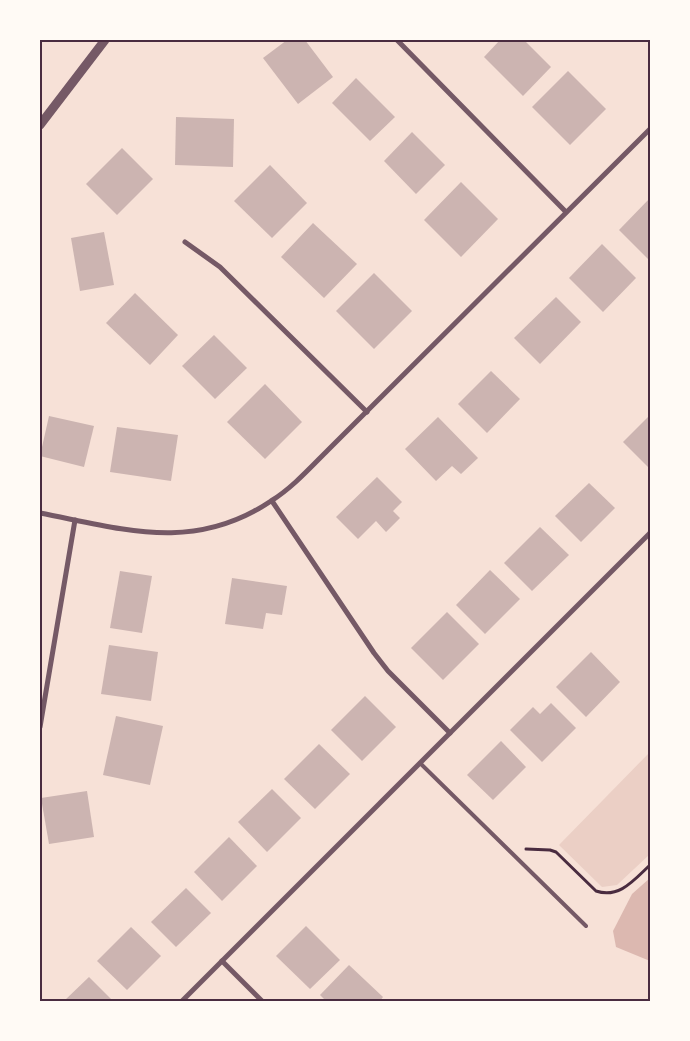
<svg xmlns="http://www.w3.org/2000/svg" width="690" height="1041" viewBox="0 0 690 1041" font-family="Literata,serif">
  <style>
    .green { fill: #ebcfc5 }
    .water { fill: #dcb8b0 }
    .building { fill: #ccb4b1 }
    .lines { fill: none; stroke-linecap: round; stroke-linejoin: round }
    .path { stroke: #4a2c40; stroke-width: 3 }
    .service { stroke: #755966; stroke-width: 4 }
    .minor { stroke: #755966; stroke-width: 5 }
    .tertiary { stroke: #755966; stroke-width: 9 }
    .neatline { fill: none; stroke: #4a2c40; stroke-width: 2 }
  </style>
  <rect width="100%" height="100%" fill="#f7e1d7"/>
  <path class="green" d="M 650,752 L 650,854 L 617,885 L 602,887 L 559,845 Z"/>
  <path class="water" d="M 650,878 L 650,961 L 616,947 L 613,931 L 632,894 Z"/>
  <g class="building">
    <path d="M 287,40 L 305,40 L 333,77 L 298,104 L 263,58 Z"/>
    <path d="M 500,40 L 524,40 L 551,67 L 523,96 L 484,57 Z"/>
    <path d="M 568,71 L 606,109 L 570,145 L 532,107 Z"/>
    <path d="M 356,78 L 395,117 L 370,141 L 332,103 Z"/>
    <path d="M 176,117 L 234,119 L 233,167 L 175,165 Z"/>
    <path d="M 412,132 L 445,165 L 416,194 L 384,161 Z"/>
    <path d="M 122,148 L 153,179 L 117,215 L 86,184 Z"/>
    <path d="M 270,165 L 307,203 L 272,238 L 234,201 Z"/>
    <path d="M 461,182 L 498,219 L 461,257 L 424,220 Z"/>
    <path d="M 650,198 L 650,261 L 619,230 Z"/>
    <path d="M 313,223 L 357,264 L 324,298 L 281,257 Z"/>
    <path d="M 104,232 L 114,285 L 80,291 L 71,238 Z"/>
    <path d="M 602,244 L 636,278 L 603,312 L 569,278 Z"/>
    <path d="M 374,273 L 412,311 L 374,349 L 336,311 Z"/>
    <path d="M 135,293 L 178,335 L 150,365 L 106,323 Z"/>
    <path d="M 556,297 L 581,322 L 540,364 L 514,338 Z"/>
    <path d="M 214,335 L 247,368 L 215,399 L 182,366 Z"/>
    <path d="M 491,371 L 520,399 L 487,433 L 458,404 Z"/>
    <path d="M 265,384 L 302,422 L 265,459 L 227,422 Z"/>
    <path d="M 650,415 L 650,469 L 623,442 Z"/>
    <path d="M 49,416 L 94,426 L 84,467 L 40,456 Z"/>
    <path d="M 438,417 L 478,458 L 461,474 L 452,466 L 436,481 L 405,449 Z"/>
    <path d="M 117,427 L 178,435 L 171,481 L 110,472 Z"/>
    <path d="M 377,477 L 402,502 L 393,511 L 400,518 L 386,532 L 376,521 L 358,539 L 336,517 Z"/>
    <path d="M 589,483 L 615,508 L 581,542 L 555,516 Z"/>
    <path d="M 540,527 L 569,555 L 532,591 L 504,563 Z"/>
    <path d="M 490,570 L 520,599 L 485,634 L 456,605 Z"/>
    <path d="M 120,571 L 152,576 L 142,633 L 110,628 Z"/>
    <path d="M 232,578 L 287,586 L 282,615 L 266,613 L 263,629 L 225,624 Z"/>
    <path d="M 447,612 L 479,644 L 443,680 L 411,648 Z"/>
    <path d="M 109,645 L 158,652 L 151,701 L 101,694 Z"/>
    <path d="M 591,652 L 620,682 L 586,717 L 556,687 Z"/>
    <path d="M 365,696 L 396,727 L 362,761 L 331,730 Z"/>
    <path d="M 551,703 L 576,728 L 542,762 L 510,730 L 533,707 L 540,714 Z"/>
    <path d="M 116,716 L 163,726 L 150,785 L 103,775 Z"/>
    <path d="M 501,741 L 526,767 L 493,800 L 467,775 Z"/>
    <path d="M 319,744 L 350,774 L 315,809 L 284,779 Z"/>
    <path d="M 272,789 L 301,818 L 267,852 L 238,822 Z"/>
    <path d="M 87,791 L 94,837 L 49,844 L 41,798 Z"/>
    <path d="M 229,837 L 257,866 L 222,901 L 194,872 Z"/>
    <path d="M 186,888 L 211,913 L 176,947 L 151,922 Z"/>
    <path d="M 306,926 L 340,960 L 310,989 L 276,956 Z"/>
    <path d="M 131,927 L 161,956 L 127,990 L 97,961 Z"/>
    <path d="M 349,965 L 383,997 L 380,1001 L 326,1001 L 320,995 Z"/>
    <path d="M 89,977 L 113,1001 L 64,1001 Z"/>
  </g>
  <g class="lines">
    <path class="path" d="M 526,849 L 550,850 L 556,852 L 596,891 C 619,899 634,880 650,865"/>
    <path class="service" d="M 420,763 L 586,926"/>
    <g class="minor">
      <path d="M 397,40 L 566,212"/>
      <path d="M 185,242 L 220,267 L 367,412"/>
      <path d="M 272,501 L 374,653 L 388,671 L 450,733"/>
      <path d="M 40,513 C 123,529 194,553 271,501 C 292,488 310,468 328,450 L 650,129"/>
      <path d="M 40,727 L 75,520"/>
      <path d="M 222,961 L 262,1001"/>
      <path d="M 182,1001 L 650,533"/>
    </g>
    <path class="tertiary" d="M 40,125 L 105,40"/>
  </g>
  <rect width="690" height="1041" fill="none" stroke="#fffaf5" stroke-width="82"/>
  <rect x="41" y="41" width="608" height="959" class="neatline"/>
</svg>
